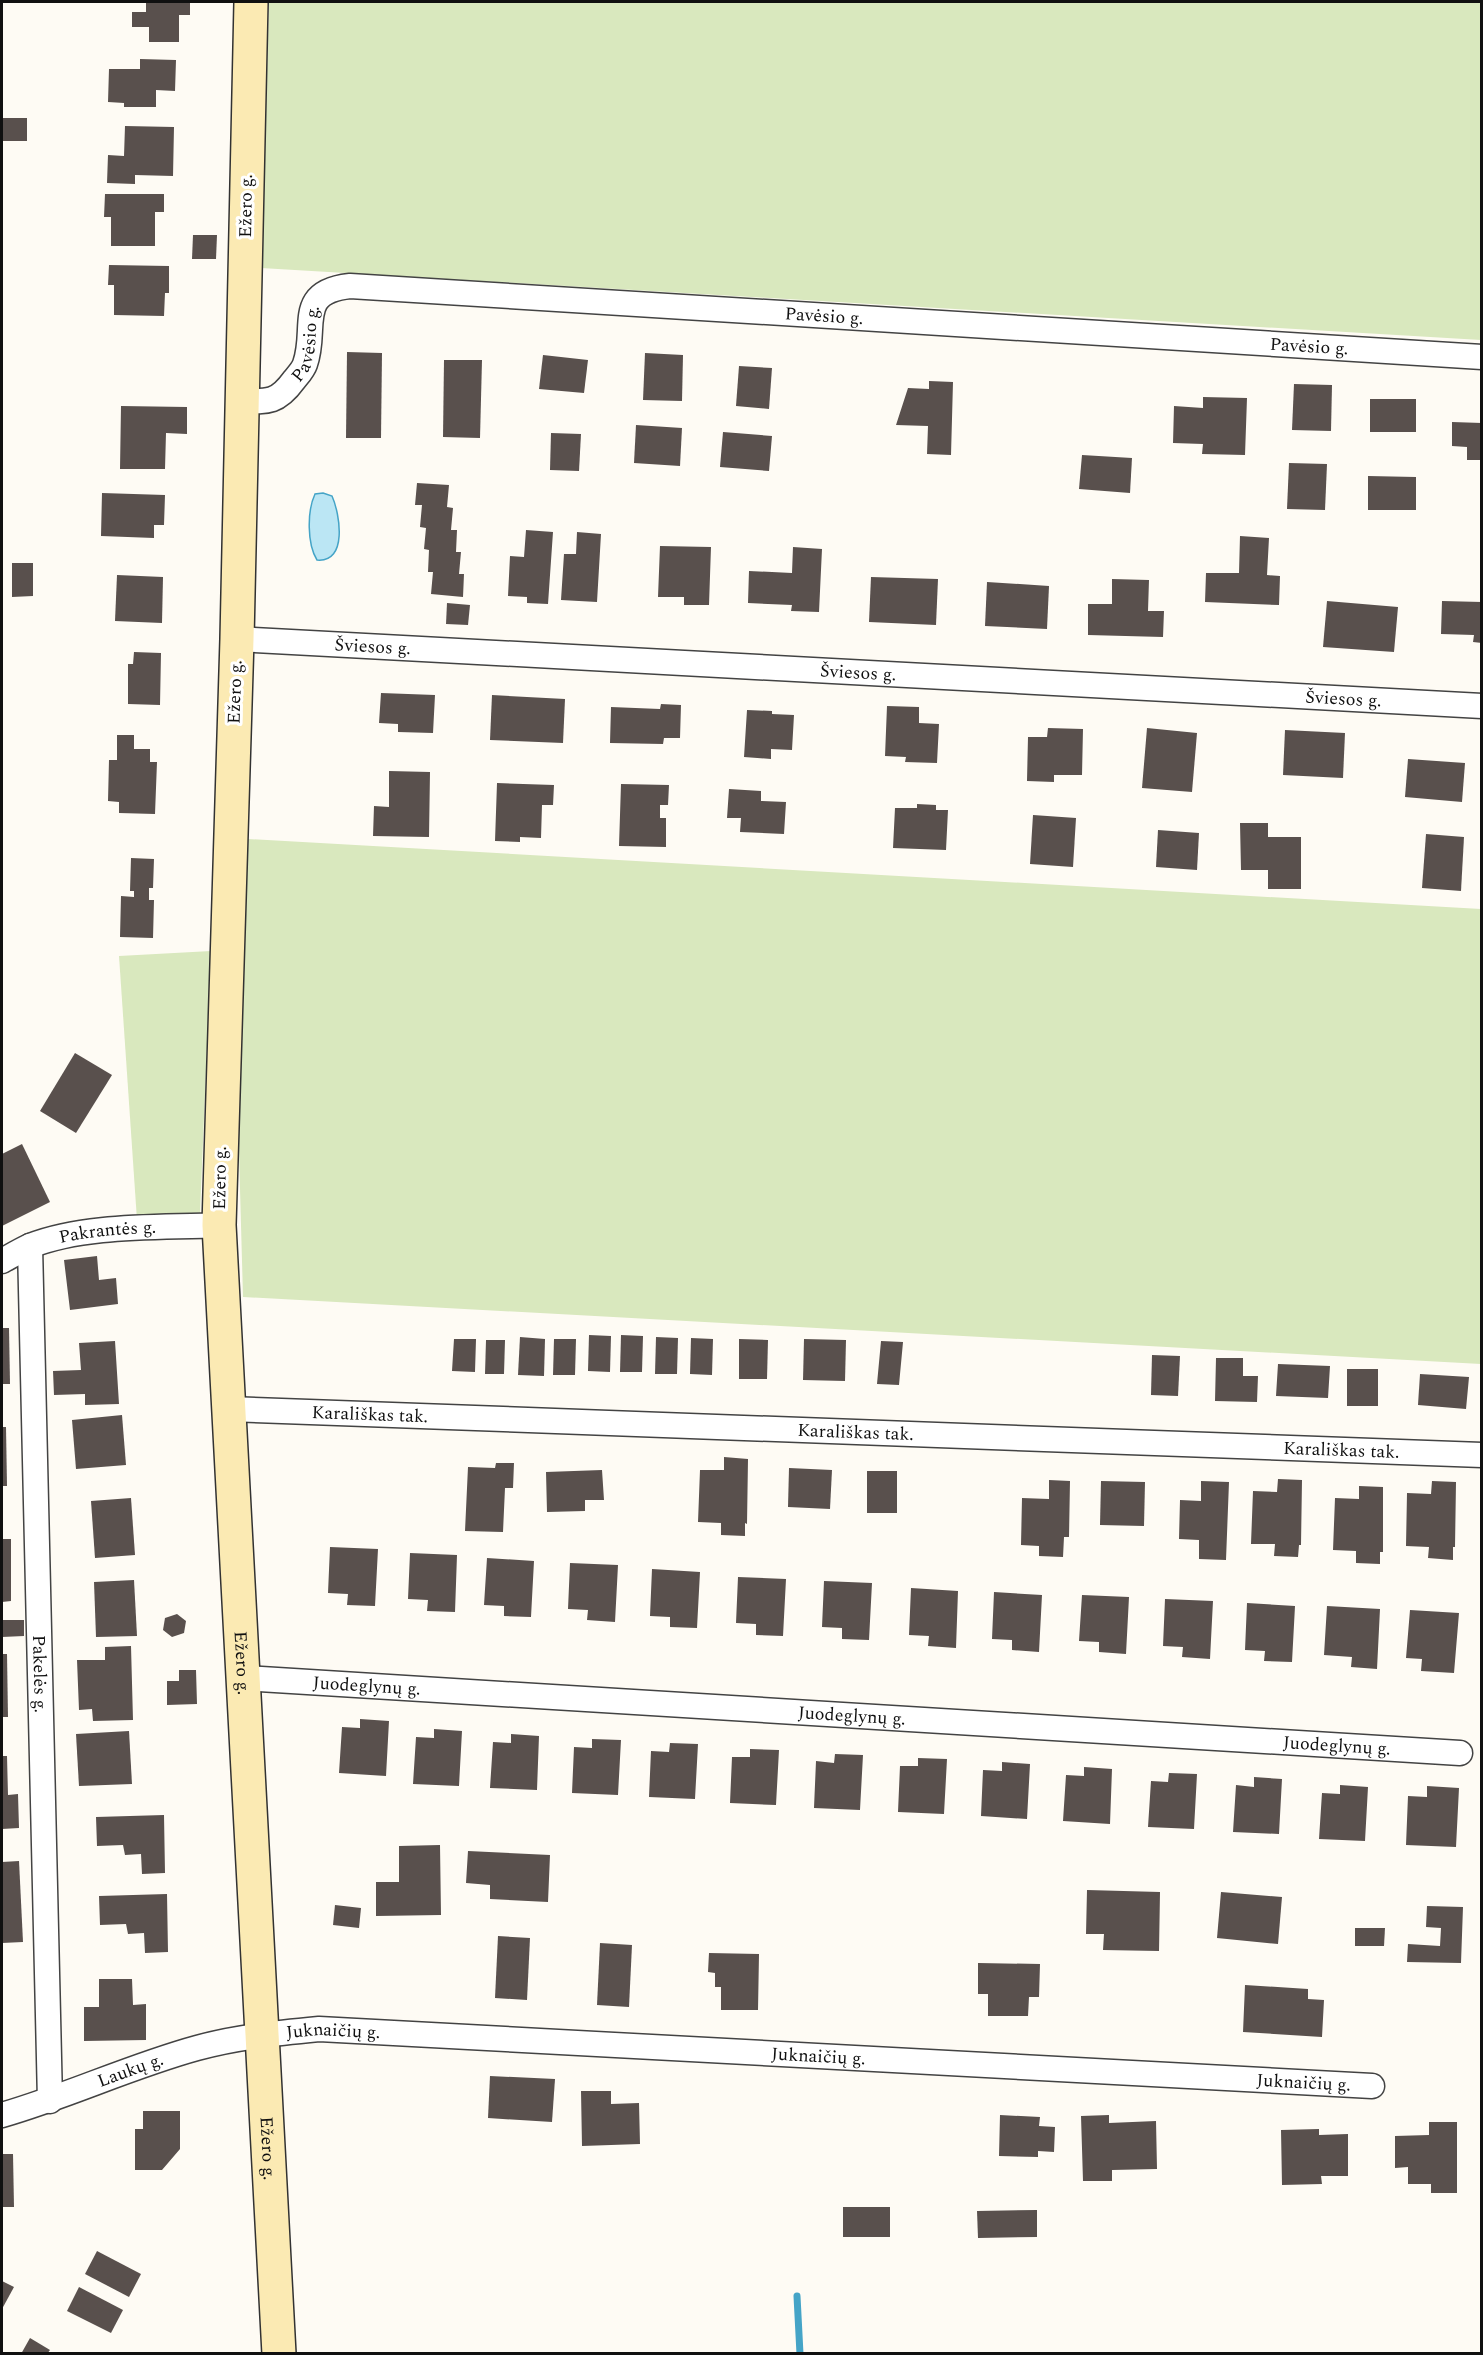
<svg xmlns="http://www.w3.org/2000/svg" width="1483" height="2355" viewBox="0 0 1483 2355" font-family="Spectral,serif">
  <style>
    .green { fill: #d9e8be }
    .water { fill: #bbe6f4; stroke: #45a4c7; stroke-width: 1.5 }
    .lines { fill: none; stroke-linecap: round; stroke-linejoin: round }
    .stream { stroke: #45a4c7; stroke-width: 7 }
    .building { fill: #59504d }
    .street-casing { stroke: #434343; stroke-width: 27 }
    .secondary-casing { stroke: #323232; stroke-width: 36 }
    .street { stroke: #fff; stroke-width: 24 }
    .secondary { stroke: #fbeab3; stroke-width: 33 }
    .labels { text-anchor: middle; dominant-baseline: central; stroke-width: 6; stroke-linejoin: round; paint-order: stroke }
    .street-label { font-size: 18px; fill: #101010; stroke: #fff }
  </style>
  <rect width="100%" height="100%" fill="#fefbf4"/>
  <g class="green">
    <path d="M 269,2 L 1481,2 L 1481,340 L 261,268 Z"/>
    <path d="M 248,839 L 1481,909 L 1481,1364 L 243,1297 L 238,1116 Z"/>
    <path d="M 211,951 L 200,1213 L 137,1220 L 119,956 Z"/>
  </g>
  <path class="water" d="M 323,493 L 332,496 C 340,514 348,563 317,560 C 307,544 307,511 315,494 Z"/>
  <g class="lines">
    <path class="stream" d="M 797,2296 L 800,2354"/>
  </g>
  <g class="building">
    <path d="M 146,2 L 190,2 L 190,15 L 179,15 L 179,42 L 149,42 L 149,27 L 132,27 L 132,12 L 146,12 Z"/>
    <path d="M 140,59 L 176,60 L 175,91 L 156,90 L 156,107 L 124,107 L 124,103 L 108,102 L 109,69 L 140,69 Z"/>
    <rect x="2" y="118" width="25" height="23"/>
    <path d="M 125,126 L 174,127 L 173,176 L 135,175 L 135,184 L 107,183 L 108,155 L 124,156 Z"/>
    <path d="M 105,194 L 164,194 L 164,212 L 155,212 L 155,246 L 111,246 L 111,217 L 104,217 Z"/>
    <path d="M 193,235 L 217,235 L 216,259 L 192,259 Z"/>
    <path d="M 109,265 L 169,266 L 169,293 L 165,293 L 164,316 L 114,315 L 114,285 L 108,285 Z"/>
    <path d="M 347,352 L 382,353 L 381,438 L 346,438 Z"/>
    <path d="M 645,353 L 683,355 L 682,401 L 643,400 Z"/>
    <path d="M 543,355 L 588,360 L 584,393 L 539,389 Z"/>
    <path d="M 444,360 L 482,360 L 480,438 L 443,437 Z"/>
    <path d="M 739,366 L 772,368 L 769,409 L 736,406 Z"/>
    <path d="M 929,381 L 953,382 L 951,455 L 927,454 L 928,426 L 896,425 L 908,388 L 929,389 Z"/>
    <path d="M 1294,384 L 1332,385 L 1331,431 L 1292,430 Z"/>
    <path d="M 1203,397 L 1247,398 L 1245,455 L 1202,454 L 1203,444 L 1173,443 L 1174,406 L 1203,408 Z"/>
    <rect x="1370" y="399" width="46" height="33"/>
    <path d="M 121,406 L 187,407 L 187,434 L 166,433 L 165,469 L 120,469 Z"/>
    <path d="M 1452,422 L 1482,423 L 1482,460 L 1467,460 L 1467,447 L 1452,446 Z"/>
    <path d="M 636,425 L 682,428 L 680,466 L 634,463 Z"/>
    <path d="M 723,432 L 772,436 L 769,471 L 720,467 Z"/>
    <path d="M 551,433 L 581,434 L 579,471 L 550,470 Z"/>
    <path d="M 1082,455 L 1132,458 L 1130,493 L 1079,489 Z"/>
    <path d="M 1289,463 L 1327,464 L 1325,510 L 1287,509 Z"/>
    <path d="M 1368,476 L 1416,477 L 1416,510 L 1368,510 Z"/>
    <path d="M 417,483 L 449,485 L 447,507 L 453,508 L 451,530 L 457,530 L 456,552 L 461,552 L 459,574 L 464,574 L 463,597 L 431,594 L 433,572 L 428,572 L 429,550 L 424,549 L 426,528 L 420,527 L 422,505 L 415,505 Z"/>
    <path d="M 102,493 L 165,495 L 164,525 L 154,525 L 154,538 L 101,536 Z"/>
    <path d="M 526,530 L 553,532 L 548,604 L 527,603 L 527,597 L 508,596 L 510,556 L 524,557 Z"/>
    <path d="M 577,532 L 601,534 L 597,602 L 561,600 L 564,554 L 576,554 Z"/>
    <path d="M 1240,536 L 1269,538 L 1267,575 L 1280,576 L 1279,605 L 1205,602 L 1206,573 L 1239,573 Z"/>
    <path d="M 660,546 L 711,547 L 709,605 L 684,605 L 684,597 L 658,597 Z"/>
    <path d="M 793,547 L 822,549 L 819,612 L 791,611 L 792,605 L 748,603 L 749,571 L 792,573 Z"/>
    <path d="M 12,563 L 33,563 L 33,596 L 12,597 Z"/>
    <path d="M 117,575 L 163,577 L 162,623 L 115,621 Z"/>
    <path d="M 871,577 L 938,579 L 936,625 L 869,622 Z"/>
    <path d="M 1112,579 L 1149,580 L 1148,611 L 1164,611 L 1163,637 L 1088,635 L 1088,604 L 1112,604 Z"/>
    <path d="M 987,582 L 1049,586 L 1047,629 L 985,626 Z"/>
    <path d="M 1327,601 L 1398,607 L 1394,652 L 1323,647 Z"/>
    <path d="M 1442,601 L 1482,602 L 1482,643 L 1473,642 L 1474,635 L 1441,634 Z"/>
    <path d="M 447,603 L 470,605 L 468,625 L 446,624 Z"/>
    <path d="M 134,652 L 161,653 L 160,705 L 128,704 L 128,664 L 133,664 Z"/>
    <path d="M 381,693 L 435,695 L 433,733 L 398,732 L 398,724 L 379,723 Z"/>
    <path d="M 492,695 L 565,699 L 563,743 L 490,740 Z"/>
    <path d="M 661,704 L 681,705 L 680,738 L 664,738 L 663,744 L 610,743 L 611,707 L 660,709 Z"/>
    <path d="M 887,706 L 919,707 L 919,723 L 939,724 L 937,763 L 905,762 L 906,757 L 885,756 Z"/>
    <path d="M 747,710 L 772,711 L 772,714 L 794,715 L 792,750 L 771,749 L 771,759 L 744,757 Z"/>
    <path d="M 1048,728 L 1083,729 L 1082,775 L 1054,775 L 1054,782 L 1027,781 L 1028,737 L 1047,737 Z"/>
    <path d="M 1147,728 L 1197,733 L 1192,792 L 1142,788 Z"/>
    <path d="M 1285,730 L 1345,733 L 1343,778 L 1283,775 Z"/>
    <path d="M 117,735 L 134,735 L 134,749 L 150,749 L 150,762 L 157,762 L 155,814 L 119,813 L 119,802 L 108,801 L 109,760 L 117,760 Z"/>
    <path d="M 1408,759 L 1465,763 L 1462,802 L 1405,797 Z"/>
    <path d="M 389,771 L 430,772 L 429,837 L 373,836 L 374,806 L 389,807 Z"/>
    <path d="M 497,783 L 554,785 L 553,805 L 542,805 L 541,838 L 520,837 L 520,842 L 495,841 Z"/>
    <path d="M 621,784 L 669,785 L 668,805 L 660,805 L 660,818 L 666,818 L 666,847 L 619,846 Z"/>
    <path d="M 729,789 L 761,791 L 761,801 L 786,802 L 784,834 L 740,832 L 741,818 L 727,818 Z"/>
    <path d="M 917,804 L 936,805 L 936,810 L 948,810 L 946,850 L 893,848 L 895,808 L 917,808 Z"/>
    <path d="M 1033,815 L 1076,818 L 1073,867 L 1030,864 Z"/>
    <path d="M 1240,823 L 1268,823 L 1268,837 L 1301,837 L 1301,889 L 1268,889 L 1268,870 L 1241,870 Z"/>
    <path d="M 1158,830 L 1199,833 L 1197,870 L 1156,867 Z"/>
    <path d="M 1426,834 L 1464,837 L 1461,891 L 1422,888 Z"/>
    <path d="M 131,858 L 154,859 L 153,888 L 149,888 L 149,900 L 154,900 L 153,938 L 120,937 L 121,896 L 134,897 L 134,891 L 130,891 Z"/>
    <path d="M 75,1053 L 112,1075 L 76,1133 L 40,1111 Z"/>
    <path d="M 22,1144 L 50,1202 L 2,1226 L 2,1154 Z"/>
    <path d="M 97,1256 L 99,1280 L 116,1278 L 118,1304 L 70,1310 L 64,1260 Z"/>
    <path d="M 2,1328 L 9,1328 L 10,1384 L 2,1384 Z"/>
    <path d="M 589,1335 L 611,1336 L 610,1372 L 588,1371 Z"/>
    <path d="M 621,1335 L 643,1336 L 642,1372 L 620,1372 Z"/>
    <path d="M 520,1337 L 545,1339 L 544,1376 L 518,1375 Z"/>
    <path d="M 656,1337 L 678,1338 L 677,1374 L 655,1374 Z"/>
    <path d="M 691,1338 L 713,1339 L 712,1375 L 690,1374 Z"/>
    <path d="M 454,1339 L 476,1339 L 475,1372 L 452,1371 Z"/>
    <path d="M 554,1339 L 576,1339 L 575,1375 L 553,1375 Z"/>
    <path d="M 739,1339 L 768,1340 L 767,1379 L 739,1379 Z"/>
    <path d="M 804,1339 L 846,1340 L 845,1381 L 803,1380 Z"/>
    <path d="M 486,1340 L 505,1340 L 504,1374 L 485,1374 Z"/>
    <path d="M 115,1341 L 119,1404 L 85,1405 L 85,1394 L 54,1395 L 53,1371 L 81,1370 L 79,1343 Z"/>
    <path d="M 881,1341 L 903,1342 L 899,1385 L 877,1384 Z"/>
    <path d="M 1152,1355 L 1180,1356 L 1178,1396 L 1151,1395 Z"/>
    <path d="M 1216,1358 L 1243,1358 L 1243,1376 L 1258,1376 L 1257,1402 L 1215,1401 Z"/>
    <path d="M 1278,1364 L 1330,1366 L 1328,1398 L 1276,1396 Z"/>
    <rect x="1347" y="1369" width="31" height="37"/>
    <path d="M 1420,1374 L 1469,1377 L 1466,1409 L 1418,1405 Z"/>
    <path d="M 122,1415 L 126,1465 L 76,1469 L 72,1420 Z"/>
    <path d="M 2,1427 L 6,1427 L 7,1486 L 2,1486 Z"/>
    <path d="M 724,1457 L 748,1459 L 747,1524 L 745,1523 L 745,1536 L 721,1535 L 721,1523 L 698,1522 L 700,1470 L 724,1470 Z"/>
    <path d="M 496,1463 L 514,1463 L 513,1488 L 505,1488 L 503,1532 L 465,1531 L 468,1467 L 495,1468 Z"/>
    <path d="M 789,1468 L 832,1470 L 830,1509 L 788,1507 Z"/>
    <path d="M 602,1470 L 604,1500 L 585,1500 L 585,1511 L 547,1512 L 546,1472 Z"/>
    <rect x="867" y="1471" width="30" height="42"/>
    <path d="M 1278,1479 L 1302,1480 L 1301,1545 L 1299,1545 L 1298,1557 L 1274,1556 L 1275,1544 L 1251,1544 L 1253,1491 L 1277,1492 Z"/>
    <path d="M 1049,1480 L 1070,1481 L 1069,1537 L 1064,1537 L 1063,1557 L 1039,1556 L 1039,1546 L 1021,1545 L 1022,1498 L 1049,1499 Z"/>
    <path d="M 1101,1481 L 1145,1482 L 1144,1526 L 1100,1525 Z"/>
    <path d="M 1201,1481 L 1229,1482 L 1226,1560 L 1199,1559 L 1199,1540 L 1179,1539 L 1180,1500 L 1201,1501 Z"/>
    <path d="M 1432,1481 L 1456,1482 L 1455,1547 L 1453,1547 L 1453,1560 L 1428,1558 L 1429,1547 L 1406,1546 L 1407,1493 L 1431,1494 Z"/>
    <path d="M 1359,1486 L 1383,1487 L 1383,1552 L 1380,1552 L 1380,1564 L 1356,1563 L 1356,1551 L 1333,1550 L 1335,1498 L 1359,1499 Z"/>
    <path d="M 131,1498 L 135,1555 L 95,1558 L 91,1501 Z"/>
    <path d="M 2,1539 L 11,1539 L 11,1601 L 2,1602 Z"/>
    <path d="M 330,1547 L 378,1549 L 375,1606 L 347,1605 L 348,1594 L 328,1593 Z"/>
    <path d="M 410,1553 L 457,1555 L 455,1612 L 427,1611 L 428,1600 L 408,1599 Z"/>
    <path d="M 487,1558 L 534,1561 L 531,1617 L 504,1616 L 504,1606 L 484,1605 Z"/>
    <path d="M 570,1563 L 618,1565 L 615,1622 L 587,1620 L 588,1610 L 568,1609 Z"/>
    <path d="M 652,1569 L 700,1572 L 697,1628 L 670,1627 L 670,1617 L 650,1616 Z"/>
    <path d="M 738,1577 L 786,1579 L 783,1636 L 756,1635 L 756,1624 L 736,1623 Z"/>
    <path d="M 134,1580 L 137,1636 L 96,1637 L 94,1582 Z"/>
    <path d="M 824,1581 L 872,1583 L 869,1640 L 842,1639 L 842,1628 L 822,1627 Z"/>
    <path d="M 911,1588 L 958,1591 L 956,1648 L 928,1646 L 929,1636 L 909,1635 Z"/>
    <path d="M 994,1592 L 1042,1595 L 1039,1652 L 1012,1650 L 1012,1640 L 992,1639 Z"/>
    <path d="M 1082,1595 L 1129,1597 L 1126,1654 L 1099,1652 L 1099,1642 L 1079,1641 Z"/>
    <path d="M 1165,1599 L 1213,1601 L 1210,1659 L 1182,1657 L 1183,1647 L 1163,1646 Z"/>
    <path d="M 1247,1603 L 1295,1606 L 1292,1662 L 1264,1661 L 1265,1651 L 1245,1650 Z"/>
    <path d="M 1327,1606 L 1380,1609 L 1377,1669 L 1351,1667 L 1352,1657 L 1324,1655 Z"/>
    <path d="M 1410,1610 L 1459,1613 L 1454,1673 L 1421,1671 L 1422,1659 L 1406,1658 Z"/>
    <path d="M 177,1614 L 186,1621 L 184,1633 L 172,1637 L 163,1630 L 165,1618 Z"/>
    <path d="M 2,1620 L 24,1620 L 24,1636 L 2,1637 Z"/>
    <path d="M 131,1646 L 133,1720 L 93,1721 L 92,1709 L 79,1710 L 77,1660 L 105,1660 L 105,1647 Z"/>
    <path d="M 2,1654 L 7,1654 L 8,1717 L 2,1717 Z"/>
    <path d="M 179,1670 L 196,1670 L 197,1704 L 167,1705 L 167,1681 L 179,1681 Z"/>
    <path d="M 360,1719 L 389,1721 L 386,1776 L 339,1773 L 342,1727 L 360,1728 Z"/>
    <path d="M 434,1729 L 462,1731 L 459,1786 L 413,1784 L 416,1737 L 434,1738 Z"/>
    <path d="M 129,1731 L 132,1784 L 79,1786 L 76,1734 Z"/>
    <path d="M 511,1734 L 539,1736 L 537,1790 L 490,1788 L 493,1742 L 511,1743 Z"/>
    <path d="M 592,1739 L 621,1740 L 618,1795 L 572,1793 L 574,1747 L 592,1748 Z"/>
    <path d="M 670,1743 L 698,1744 L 695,1799 L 649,1797 L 651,1751 L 669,1752 Z"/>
    <path d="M 750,1749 L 779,1750 L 776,1805 L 730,1803 L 732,1757 L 750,1757 Z"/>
    <path d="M 835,1754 L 863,1755 L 860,1810 L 814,1808 L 816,1761 L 834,1763 Z"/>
    <path d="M 2,1756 L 7,1756 L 8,1795 L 18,1794 L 19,1828 L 2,1829 Z"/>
    <path d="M 918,1758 L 947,1759 L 944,1814 L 898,1812 L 900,1766 L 918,1766 Z"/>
    <path d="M 1002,1762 L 1030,1764 L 1027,1819 L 981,1816 L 983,1770 L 1002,1771 Z"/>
    <path d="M 1084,1767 L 1112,1769 L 1110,1824 L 1063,1821 L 1066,1775 L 1084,1776 Z"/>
    <path d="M 1169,1773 L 1197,1774 L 1194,1829 L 1148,1827 L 1151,1781 L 1168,1782 Z"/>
    <path d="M 1254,1777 L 1282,1779 L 1279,1834 L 1233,1832 L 1236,1785 L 1254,1787 Z"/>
    <path d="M 1340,1785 L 1368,1787 L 1365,1841 L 1319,1839 L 1322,1793 L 1340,1794 Z"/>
    <path d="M 1427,1786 L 1459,1788 L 1456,1847 L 1406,1845 L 1408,1796 L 1427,1797 Z"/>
    <path d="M 164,1815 L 165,1873 L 142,1874 L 141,1854 L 125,1855 L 123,1845 L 97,1846 L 96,1817 Z"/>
    <path d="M 440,1845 L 441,1915 L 376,1916 L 376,1882 L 399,1882 L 399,1846 Z"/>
    <path d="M 468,1851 L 550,1855 L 548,1902 L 490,1899 L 490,1885 L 466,1883 Z"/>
    <path d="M 19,1861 L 23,1942 L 2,1943 L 2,1862 Z"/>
    <path d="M 1087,1890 L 1160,1892 L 1159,1951 L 1103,1950 L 1104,1934 L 1086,1934 Z"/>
    <path d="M 1221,1892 L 1282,1897 L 1278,1944 L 1217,1938 Z"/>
    <path d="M 167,1894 L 168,1952 L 145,1953 L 144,1933 L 128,1934 L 126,1924 L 100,1925 L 99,1896 Z"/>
    <path d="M 335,1905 L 361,1908 L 359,1928 L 333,1925 Z"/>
    <path d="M 1427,1906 L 1463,1907 L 1461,1963 L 1407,1962 L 1408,1944 L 1440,1946 L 1441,1928 L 1426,1927 Z"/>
    <path d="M 1355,1928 L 1385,1928 L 1384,1946 L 1355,1946 Z"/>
    <path d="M 498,1936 L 530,1938 L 527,2000 L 495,1998 Z"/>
    <path d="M 600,1943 L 632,1945 L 629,2007 L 597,2005 Z"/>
    <path d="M 709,1953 L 759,1954 L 758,2010 L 721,2010 L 721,1987 L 715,1987 L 715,1973 L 708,1972 Z"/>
    <path d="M 978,1963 L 1040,1964 L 1039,1997 L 1029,1997 L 1028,2016 L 988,2016 L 988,1994 L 978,1994 Z"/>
    <path d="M 99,1979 L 132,1979 L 133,2005 L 146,2004 L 146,2040 L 84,2041 L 84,2007 L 99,2007 Z"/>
    <path d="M 1245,1985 L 1308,1989 L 1308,1999 L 1324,2000 L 1322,2037 L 1243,2032 Z"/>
    <path d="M 490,2076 L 555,2079 L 552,2122 L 488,2118 Z"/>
    <path d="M 581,2091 L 611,2091 L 611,2104 L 639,2103 L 640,2144 L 582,2146 Z"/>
    <path d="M 143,2111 L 180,2111 L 180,2149 L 162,2170 L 135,2170 L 135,2129 L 143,2129 Z"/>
    <path d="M 1000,2115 L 1040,2117 L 1039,2126 L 1055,2127 L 1054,2152 L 1038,2151 L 1038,2157 L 999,2156 Z"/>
    <path d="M 1109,2115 L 1109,2123 L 1156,2121 L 1157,2169 L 1112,2170 L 1112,2181 L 1083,2181 L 1081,2116 Z"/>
    <path d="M 1429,2122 L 1457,2122 L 1457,2193 L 1431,2193 L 1431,2184 L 1408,2184 L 1408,2167 L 1395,2168 L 1395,2136 L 1429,2135 Z"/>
    <path d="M 1319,2129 L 1319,2135 L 1348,2134 L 1348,2176 L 1321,2176 L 1322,2184 L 1282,2185 L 1281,2130 Z"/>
    <path d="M 2,2154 L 13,2154 L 14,2207 L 2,2207 Z"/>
    <rect x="843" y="2207" width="47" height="30"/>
    <path d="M 1037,2210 L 1037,2237 L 978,2238 L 977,2211 Z"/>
    <path d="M 97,2251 L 141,2274 L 129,2297 L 85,2274 Z"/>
    <path d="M 2,2281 L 14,2287 L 2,2309 Z"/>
    <path d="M 79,2287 L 123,2310 L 111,2333 L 67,2311 Z"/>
    <path d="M 30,2338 L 50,2350 L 47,2354 L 21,2354 Z"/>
  </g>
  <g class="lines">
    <g class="street-casing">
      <g id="street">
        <path id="s1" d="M 242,401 C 269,402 278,402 294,380 C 298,375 303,370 305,364 C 318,328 294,292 350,286 L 1482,357"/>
        <path id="s2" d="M 237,639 L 1482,706"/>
        <path id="s3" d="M 30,1246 L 50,2101"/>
        <path id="s4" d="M 2,1261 C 11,1256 21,1250 30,1246 C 86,1224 160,1228 219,1225"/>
        <path id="s5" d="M 229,1409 L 1482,1455"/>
        <path id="s6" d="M 244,1678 L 1460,1753"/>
        <path id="s7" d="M 2,2115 C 68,2096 131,2066 197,2048 C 237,2037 278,2033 319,2029 L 1372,2086"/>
      </g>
    </g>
    <g class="secondary-casing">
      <g id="secondary">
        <path id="s8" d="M 251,2 L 237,639 L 219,1225 L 279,2354"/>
      </g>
    </g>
    <use href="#street" class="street"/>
    <use href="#secondary" class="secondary"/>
  </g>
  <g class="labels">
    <g class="street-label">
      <text transform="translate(246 206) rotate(-89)">Ežero g.</text>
      <text stroke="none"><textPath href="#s1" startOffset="657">Pavėsio g.</textPath></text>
      <text stroke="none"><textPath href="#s1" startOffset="100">Pavėsio g.</textPath></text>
      <text stroke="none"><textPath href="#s1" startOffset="1143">Pavėsio g.</textPath></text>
      <text stroke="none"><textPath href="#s2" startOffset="136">Šviesos g.</textPath></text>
      <text stroke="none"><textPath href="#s2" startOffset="622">Šviesos g.</textPath></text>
      <text transform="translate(235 692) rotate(-88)">Ežero g.</text>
      <text stroke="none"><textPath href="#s2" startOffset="1108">Šviesos g.</textPath></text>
      <text transform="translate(220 1178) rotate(-89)">Ežero g.</text>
      <text stroke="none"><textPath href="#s4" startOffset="111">Pakrantės g.</textPath></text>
      <text stroke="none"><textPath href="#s5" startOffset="141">Karališkas tak.</textPath></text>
      <text stroke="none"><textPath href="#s5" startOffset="627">Karališkas tak.</textPath></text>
      <text stroke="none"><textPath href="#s5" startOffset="1113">Karališkas tak.</textPath></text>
      <text stroke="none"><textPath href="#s8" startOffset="1662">Ežero g.</textPath></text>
      <text stroke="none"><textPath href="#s3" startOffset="428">Pakelės g.</textPath></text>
      <text stroke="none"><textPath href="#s6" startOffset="123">Juodeglynų g.</textPath></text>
      <text stroke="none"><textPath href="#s6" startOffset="609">Juodeglynų g.</textPath></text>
      <text stroke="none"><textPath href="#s6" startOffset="1095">Juodeglynų g.</textPath></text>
      <text stroke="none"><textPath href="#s7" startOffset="344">Juknaičių g.</textPath></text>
      <text stroke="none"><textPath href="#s7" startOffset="830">Juknaičių g.</textPath></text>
      <text stroke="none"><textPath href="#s7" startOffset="136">Laukų g.</textPath></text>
      <text stroke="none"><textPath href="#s7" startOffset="1316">Juknaičių g.</textPath></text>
      <text stroke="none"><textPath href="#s8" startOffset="2148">Ežero g.</textPath></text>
    </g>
  </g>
  <rect width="1483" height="2355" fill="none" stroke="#101010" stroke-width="6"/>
</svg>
